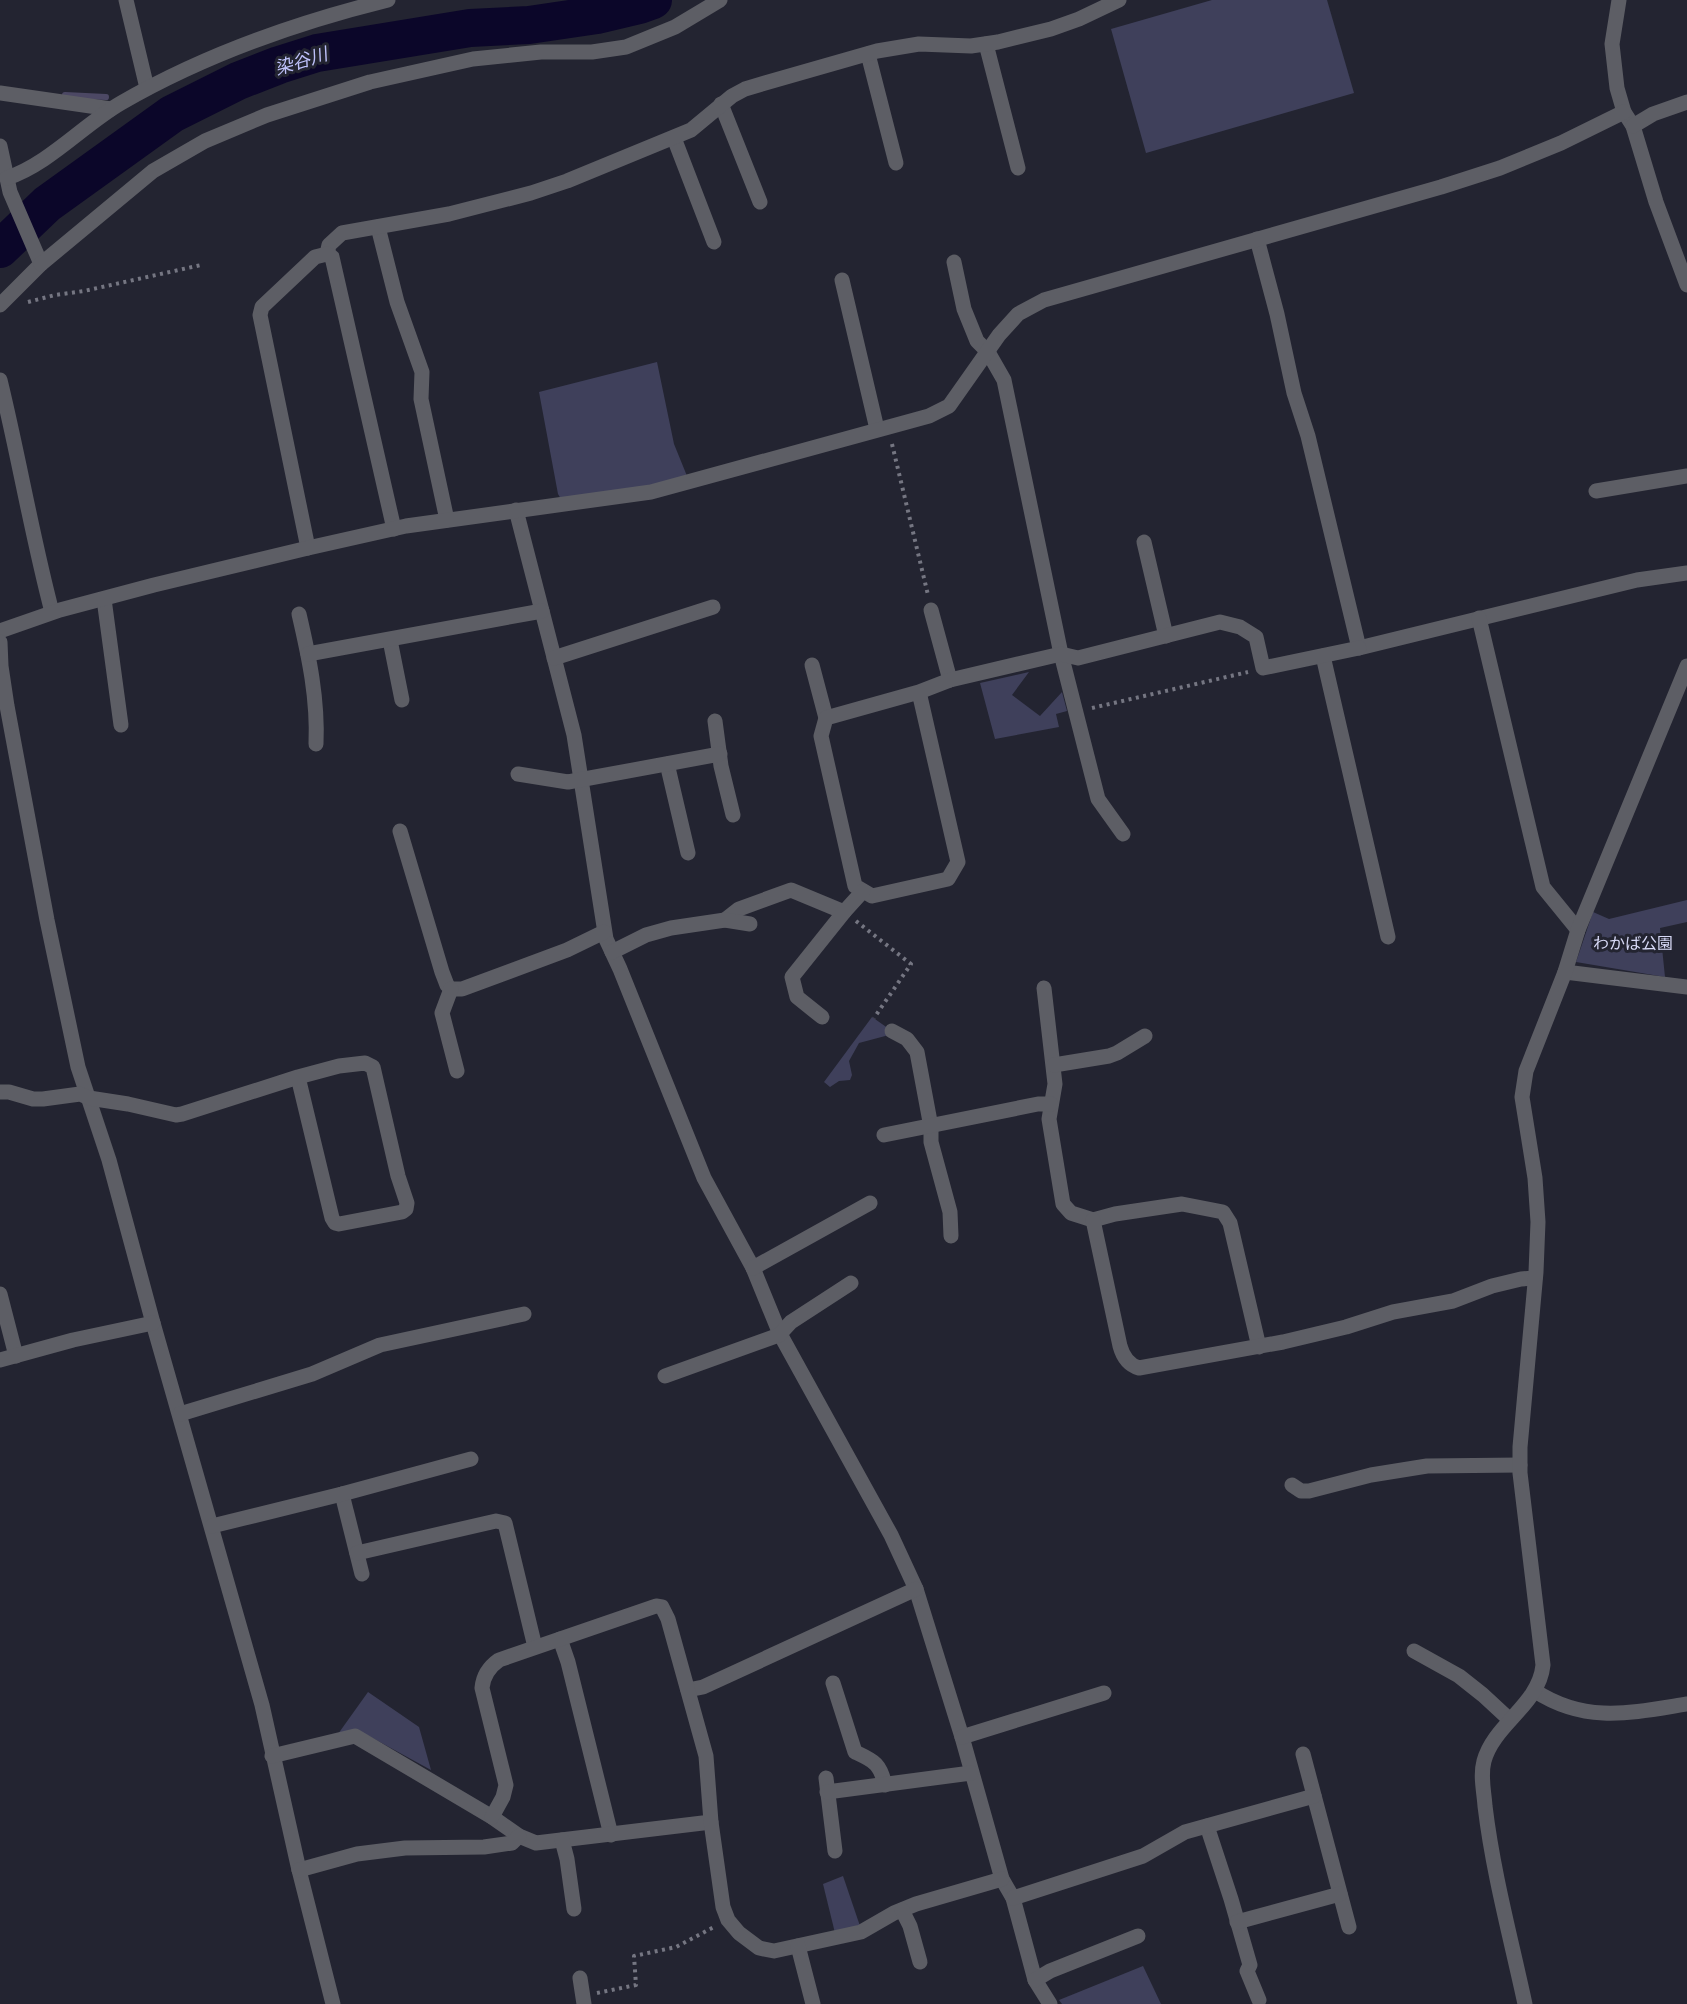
<svg xmlns="http://www.w3.org/2000/svg" width="1687" height="2004" viewBox="0 0 1687 2004" font-family="Quicksand,'Noto Sans JP',sans-serif">
  <style>
    .green { fill: #3f405b }
    .lines { fill: none; stroke-linecap: round; stroke-linejoin: round }
    .stream { stroke: #4c4864; stroke-width: 6 }
    .river { stroke: #0b0629; stroke-width: 38 }
    .path { stroke: #757682; stroke-width: 4; stroke-dasharray: 3 4.5; stroke-linecap: butt }
    .minor { stroke: #5d5e65; stroke-width: 15 }
    .labels { text-anchor: middle; dominant-baseline: central; stroke-width: 6; stroke-linejoin: round; paint-order: stroke }
    .park-label { font-size: 16px; fill: #d8daf7; stroke: #232431 }
    .water-label { font-size: 18px; font-style: italic; fill: #bec1fa; stroke: #232431 }
  </style>
  <rect width="100%" height="100%" fill="#232431"/>
  <g class="green">
    <path d="M 1212,0 L 1327,0 L 1354,93 L 1146,153 L 1111,29 Z"/>
    <path d="M 657,362 L 674,444 L 687,476 L 649,487 L 561,499 L 558,494 L 539,392 Z"/>
    <path d="M 1029,672 L 1012,695 L 1040,716 L 1062,692 L 1067,711 L 1056,714 L 1059,727 L 995,739 L 980,683 Z"/>
    <path d="M 1687,900 L 1687,922 L 1660,928 L 1665,977 L 1576,962 L 1593,912 L 1609,919 Z"/>
    <path d="M 872,1017 L 892,1031 L 889,1035 L 859,1043 L 849,1061 L 852,1075 L 850,1080 L 839,1081 L 830,1087 L 824,1082 Z"/>
    <path d="M 368,1692 L 419,1727 L 431,1770 L 367,1735 L 338,1734 Z"/>
    <path d="M 843,1876 L 860,1926 L 835,1933 L 823,1884 Z"/>
    <path d="M 1143,1966 L 1161,2004 L 1062,2004 L 1059,2000 Z"/>
  </g>
  <g class="lines">
    <path class="stream" d="M 65,95 L 106,97"/>
    <path class="river" d="M 0,249 L 47,204 L 172,114 L 238,81 L 279,65 L 317,53 L 470,28 L 529,25 L 597,15 L 639,5 L 653,0"/>
    <g class="path">
      <path d="M 28,302 L 55,295 L 84,291 L 201,265"/>
      <path d="M 892,444 L 928,595"/>
      <path d="M 1092,708 L 1248,672"/>
      <path d="M 856,921 L 911,964 L 874,1018"/>
      <path d="M 597,1993 L 636,1985 L 634,1956 L 676,1947 L 714,1927"/>
    </g>
    <g class="minor">
      <path d="M 126,0 L 147,88"/>
      <path d="M 1619,0 L 1612,44 L 1617,88 L 1624,112 L 1633,126 L 1656,202 L 1687,285"/>
      <path d="M 986,44 L 1018,168"/>
      <path d="M 868,54 L 896,163"/>
      <path d="M 0,93 L 111,109"/>
      <path d="M 721,104 L 760,202"/>
      <path d="M 1633,126 L 1653,114 L 1687,102"/>
      <path d="M 674,138 L 714,242"/>
      <path d="M 0,146 L 10,192 L 41,264 L 0,305"/>
      <path d="M 7,178 C 49,164 83,125 121,103 C 204,55 295,23 388,0"/>
      <path d="M 378,227 L 397,302 L 422,372 L 421,399 L 447,520"/>
      <path d="M 1257,239 L 1277,314 L 1294,393 L 1308,436 L 1359,648 L 1637,580 L 1687,573"/>
      <path d="M 327,254 L 329,245 L 342,233 L 449,214 L 531,193 L 567,181 L 691,130 L 732,96 L 745,89 L 765,83 L 877,51 L 919,44 L 971,46 L 998,42 L 1051,29 L 1079,19 L 1119,0"/>
      <path d="M 954,262 L 964,309 L 977,341 L 988,352 L 1004,380 L 1061,654 L 1098,799 L 1123,834"/>
      <path d="M 41,264 L 153,171 L 205,141 L 267,115 L 370,82 L 473,59 L 541,52 L 592,52 L 626,47 L 675,27 L 720,0"/>
      <path d="M 842,280 L 877,429"/>
      <path d="M 0,380 C 19,458 32,536 52,612"/>
      <path d="M 1596,491 L 1687,476"/>
      <path d="M 516,510 L 574,735 L 606,939 L 620,969 L 704,1178 L 753,1268 L 780,1334 L 891,1535 L 916,1589 L 962,1737 L 1002,1879 L 1013,1898 L 1035,1980 L 1050,2004"/>
      <path d="M 1144,542 L 1166,636"/>
      <path d="M 308,548 L 260,315 L 262,307 L 315,257 L 327,254 L 332,257 L 394,529"/>
      <path d="M 104,599 L 121,725"/>
      <path d="M 931,610 L 950,680"/>
      <path d="M 299,614 C 309,657 318,699 316,744"/>
      <path d="M 1479,618 L 1543,887 L 1578,930"/>
      <path d="M 0,631 L 60,610 L 154,585 L 308,548 L 406,526 L 651,492 L 929,416 L 949,406 L 999,335 L 1018,314 L 1044,300 L 1441,187 L 1500,168 L 1561,143 L 1624,112"/>
      <path d="M 390,640 L 402,700"/>
      <path d="M 0,642 L 1,666 L 7,706 L 47,920 L 78,1067 L 109,1160 L 153,1323 L 262,1705 L 299,1870 L 333,2004"/>
      <path d="M 308,654 L 542,611"/>
      <path d="M 1323,656 L 1388,937"/>
      <path d="M 554,658 L 713,607"/>
      <path d="M 812,665 L 826,718"/>
      <path d="M 919,692 L 958,862 L 948,879 L 872,896 L 855,886 L 821,736 L 826,718 L 919,692 L 950,680 L 1061,654 L 1078,658 L 1220,622 L 1240,627 L 1256,637 L 1263,668 L 1359,648"/>
      <path d="M 715,721 L 721,766 L 733,815"/>
      <path d="M 668,764 L 669,772 L 688,853"/>
      <path d="M 518,774 L 568,782 L 720,754"/>
      <path d="M 400,831 L 442,972 L 447,985 L 451,989 L 462,989 L 567,950 L 604,932"/>
      <path d="M 725,920 L 739,909 L 791,890 L 844,912"/>
      <path d="M 612,952 L 646,935 L 671,928 L 725,920 L 750,924"/>
      <path d="M 1565,972 L 1687,987"/>
      <path d="M 1044,988 L 1055,1084 L 1049,1119 L 1063,1204 L 1071,1213 L 1093,1220 L 1115,1214 L 1182,1204 L 1223,1212 L 1230,1223 L 1259,1347"/>
      <path d="M 451,989 L 442,1013 L 457,1071"/>
      <path d="M 822,1017 L 797,997 L 792,977 L 844,912 L 863,891"/>
      <path d="M 892,1031 L 907,1039 L 917,1052 L 931,1127 L 931,1142 L 950,1212 L 951,1236"/>
      <path d="M 1054,1065 L 1109,1056 L 1117,1053 L 1145,1036"/>
      <path d="M 0,1092 L 9,1092 L 33,1099 L 43,1099 L 80,1094 L 89,1098 L 128,1104 L 176,1115 L 182,1114 L 298,1077 L 339,1066 L 365,1063 L 373,1067 L 398,1176 L 407,1203 L 406,1209 L 402,1212 L 339,1224 L 335,1223 L 332,1218 L 298,1077"/>
      <path d="M 884,1135 L 1038,1104 L 1051,1104"/>
      <path d="M 1093,1220 L 1120,1346 C 1123,1357 1129,1365 1139,1368 L 1283,1342 L 1346,1327 L 1393,1312 L 1453,1301 L 1492,1286 L 1521,1279 L 1535,1278"/>
      <path d="M 753,1268 L 870,1203"/>
      <path d="M 0,1294 L 16,1356"/>
      <path d="M 0,1360 L 73,1340 L 153,1323"/>
      <path d="M 665,1376 L 779,1335 L 791,1322 L 851,1283"/>
      <path d="M 180,1414 L 312,1374 L 380,1345 L 524,1314"/>
      <path d="M 1292,1485 L 1301,1491 L 1309,1491 L 1371,1475 L 1427,1466 L 1520,1465"/>
      <path d="M 342,1494 L 362,1574"/>
      <path d="M 212,1526 L 342,1494 L 471,1459"/>
      <path d="M 357,1553 L 496,1521 L 505,1523 L 535,1647"/>
      <path d="M 560,1639 L 568,1662 L 611,1835"/>
      <path d="M 1414,1651 L 1459,1676 L 1483,1695 L 1510,1720"/>
      <path d="M 833,1683 L 855,1752 C 874,1761 880,1763 885,1785"/>
      <path d="M 688,1690 L 703,1687 L 916,1589"/>
      <path d="M 1535,1691 C 1586,1724 1631,1713 1687,1704"/>
      <path d="M 962,1737 L 1104,1693"/>
      <path d="M 1303,1754 L 1349,1927"/>
      <path d="M 272,1756 L 355,1736 L 492,1817 L 519,1836 L 536,1843 L 711,1822"/>
      <path d="M 826,1778 L 835,1851"/>
      <path d="M 827,1792 L 971,1773"/>
      <path d="M 492,1817 L 503,1797 L 506,1785 L 482,1688 C 483,1677 489,1667 499,1660 L 656,1606 L 662,1607 L 668,1619 L 706,1756 L 711,1822 L 723,1907 L 728,1920 L 739,1933 L 759,1948 L 774,1951 L 861,1932 L 894,1913 L 916,1904 L 1002,1879"/>
      <path d="M 1207,1826 L 1231,1899 L 1250,1965 L 1247,1971 L 1259,2000"/>
      <path d="M 562,1840 L 567,1859 L 574,1909"/>
      <path d="M 299,1870 L 357,1854 L 405,1848 L 484,1847 L 512,1843 L 519,1836"/>
      <path d="M 1013,1898 L 1143,1856 L 1185,1832 L 1314,1796"/>
      <path d="M 902,1910 L 910,1926 L 920,1962"/>
      <path d="M 1237,1922 L 1340,1894"/>
      <path d="M 798,1946 L 813,2004"/>
      <path d="M 580,1978 L 584,2004"/>
      <path d="M 1035,1980 L 1050,1971 L 1138,1936"/>
      <path d="M 1525,2004 C 1511,1939 1493,1873 1485,1806 C 1484,1791 1480,1776 1484,1761 C 1494,1724 1539,1705 1543,1665 L 1520,1473 L 1520,1447 L 1536,1272 L 1538,1222 L 1535,1178 L 1522,1097 L 1526,1071 L 1565,972 L 1578,930 L 1687,666"/>
    </g>
  </g>
  <g class="labels">
    <g class="park-label">
      <text x="1633" y="943">わかば公園</text>
    </g>
    <g class="water-label">
      <text transform="translate(301 61) rotate(-17)">染谷川</text>
    </g>
  </g>
</svg>
